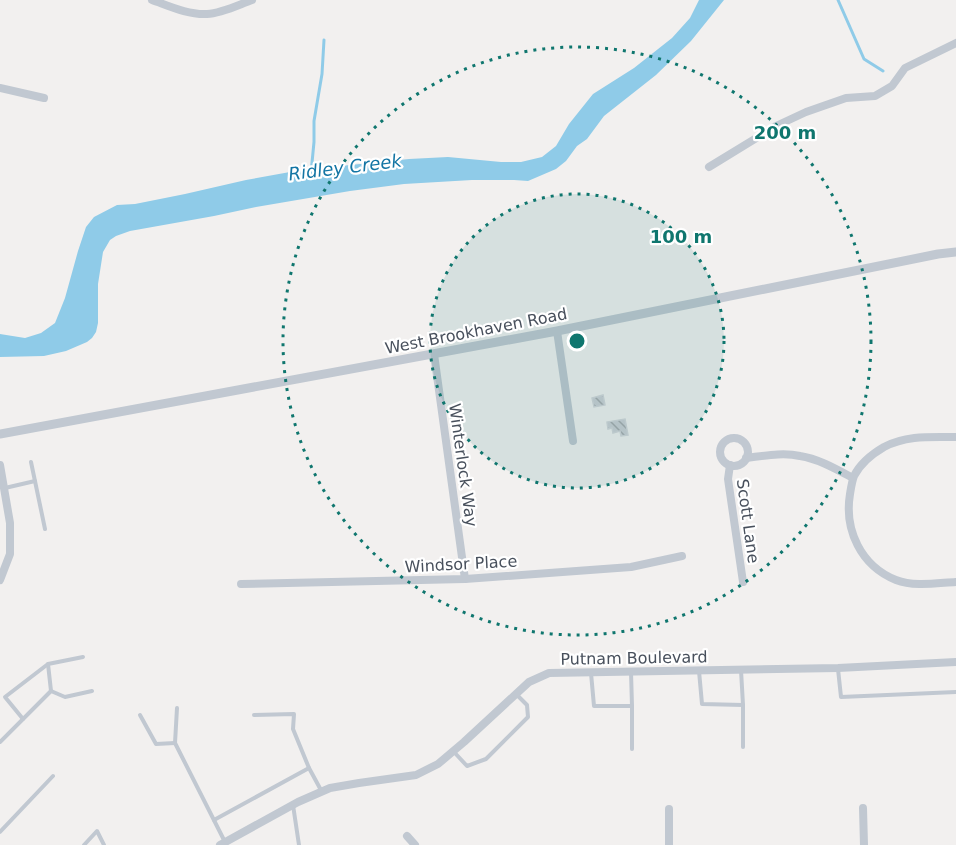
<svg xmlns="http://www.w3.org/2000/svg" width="956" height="845" viewBox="0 0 956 845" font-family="'DejaVu Sans',sans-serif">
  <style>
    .water { fill: #8fcbe8 }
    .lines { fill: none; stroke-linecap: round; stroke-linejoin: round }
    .stream { stroke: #8fcbe8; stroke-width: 3 }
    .building { fill: url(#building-back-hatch); stroke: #d4d5da; stroke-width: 1.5 }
    .service { stroke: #c1c8d1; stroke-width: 4 }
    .minor { stroke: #c1c8d1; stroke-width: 8 }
    .tertiary { stroke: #c1c8d1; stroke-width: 9 }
    .ring { fill: none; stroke: #0f766e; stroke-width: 3; stroke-dasharray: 3 6 }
    .labels { text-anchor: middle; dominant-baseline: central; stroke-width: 4.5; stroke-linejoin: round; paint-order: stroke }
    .street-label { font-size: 16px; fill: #48505c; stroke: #fff }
    .water-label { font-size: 18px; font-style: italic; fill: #1375a4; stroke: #fff }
    .centre { fill: #0f766e; stroke: #fff; stroke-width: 3 }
    .ring-label { font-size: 18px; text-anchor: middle; font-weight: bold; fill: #0f766e; stroke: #fff; stroke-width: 4.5; stroke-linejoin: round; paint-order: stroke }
  </style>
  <defs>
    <pattern id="building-back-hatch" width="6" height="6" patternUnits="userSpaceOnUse" patternTransform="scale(1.5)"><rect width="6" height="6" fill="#ccced4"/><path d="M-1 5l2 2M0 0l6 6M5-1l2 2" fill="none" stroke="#a8aaaf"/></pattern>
  </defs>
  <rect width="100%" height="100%" fill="#f2f0ef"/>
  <path class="water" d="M 699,0 L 724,0 L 691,41 L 656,75 L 604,116 L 587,139 L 577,146 L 566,161 L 556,169 L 528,181 L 514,180 L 472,180 L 404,184 L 350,191 L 256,207 L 214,216 L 130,231 L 116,236 L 110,240 L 103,252 L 98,284 L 98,323 L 96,332 L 92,338 L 87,342 L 66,351 L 44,356 L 0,357 L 0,334 L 25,338 L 41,333 L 55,323 L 65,298 L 78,251 L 86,227 L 94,217 L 117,205 L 135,204 L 185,194 L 246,180 L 301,170 L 409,159 L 448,157 L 501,162 L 521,162 L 542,157 L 556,146 L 569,124 L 593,94 L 634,68 L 672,38 L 690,18 Z"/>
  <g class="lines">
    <g class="stream">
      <path d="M 838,0 L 864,59 L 883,71"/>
      <path d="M 311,173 L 314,142 L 314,121 L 322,74 L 324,40"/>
    </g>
  </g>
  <g class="building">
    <path d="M 603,395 L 605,405 L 594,407 L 592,398 Z"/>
    <path d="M 625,419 L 628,435 L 621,436 L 620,431 L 613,433 L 612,428 L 608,429 L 607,422 Z"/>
  </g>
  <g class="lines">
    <g class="service">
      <path d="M 31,462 L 45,529"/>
      <path d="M 5,488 L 35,481"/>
      <path d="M 838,669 L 841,697 L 956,692"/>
      <path d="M 699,671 L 702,704 L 743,705 L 741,670"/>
      <path d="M 591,673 L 594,706 L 632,706 L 631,672"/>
      <path d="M 51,691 L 48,664 L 83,657"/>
      <path d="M 632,706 L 632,749"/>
      <path d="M 177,708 L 175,743 L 225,842"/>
      <path d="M 140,715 L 156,744 L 175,743"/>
      <path d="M 254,715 L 294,714 L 293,729 L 309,768"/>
      <path d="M 23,719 L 5,697 L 48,664"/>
      <path d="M 0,742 L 51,691 L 65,697 L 92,691"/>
      <path d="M 743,747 L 743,705"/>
      <path d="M 454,752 L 467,766 L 486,759 L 528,717 L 527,705 L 516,694"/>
      <path d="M 293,805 L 299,845"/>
      <path d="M 214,820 L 309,768 L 322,792"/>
      <path d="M 0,832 L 53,776"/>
      <path d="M 84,845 L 97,831 L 104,845"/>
    </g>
    <g class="minor">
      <path d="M 152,0 C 169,6 188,15 207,14 C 222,13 238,5 252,0"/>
      <path d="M 0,88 L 44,98"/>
      <path d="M 709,167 L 776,126 L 806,112 L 846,98 L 875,96 L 892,86 L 905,68 L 956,43"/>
      <path d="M 557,331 L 573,441"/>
      <path d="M 434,354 L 465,579"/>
      <path d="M 956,437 C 931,437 906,435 884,447 C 872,454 860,464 854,476 C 852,481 851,488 850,494 C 844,530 861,566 896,580 C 914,587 937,583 956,582"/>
      <circle cx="734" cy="452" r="14"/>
      <path d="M 746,458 C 763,456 783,452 800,456 C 819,459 836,469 853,478"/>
      <path d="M 0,465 L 10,523 L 10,554 L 0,580"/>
      <path d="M 730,465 L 728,479 L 743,582"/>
      <path d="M 241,584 L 465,579 L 631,567 L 682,556"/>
      <path d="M 863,808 L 864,845"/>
      <path d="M 669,809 L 669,845"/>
      <path d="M 407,836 L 415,845"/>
      <path d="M 220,845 L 298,802 L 330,788 L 359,783 L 416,775 L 438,764 L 464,742 L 529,682 L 549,673 L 838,668 L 956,662"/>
    </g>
    <path class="tertiary" d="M 0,434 L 557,331 L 938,254 L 956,252"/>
  </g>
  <circle cx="577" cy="341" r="147" fill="#0f766e" fill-opacity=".12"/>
  <g class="ring">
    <circle cx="577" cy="341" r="147"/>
    <circle cx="577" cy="341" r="294"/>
  </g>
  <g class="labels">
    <g class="street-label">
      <text transform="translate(476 331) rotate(-11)">West Brookhaven Road</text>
      <text transform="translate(463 465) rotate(82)">Winterlock Way</text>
      <text transform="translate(748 521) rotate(82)">Scott Lane</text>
      <text transform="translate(461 564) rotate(-3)">Windsor Place</text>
      <text transform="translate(634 658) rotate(-1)">Putnam Boulevard</text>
    </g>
    <g class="water-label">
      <text transform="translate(345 167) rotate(-7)">Ridley Creek</text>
    </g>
  </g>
  <circle cx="577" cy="341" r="9" class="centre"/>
  <g class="ring-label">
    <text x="785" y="139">200 m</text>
    <text x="681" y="243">100 m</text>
  </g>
</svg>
